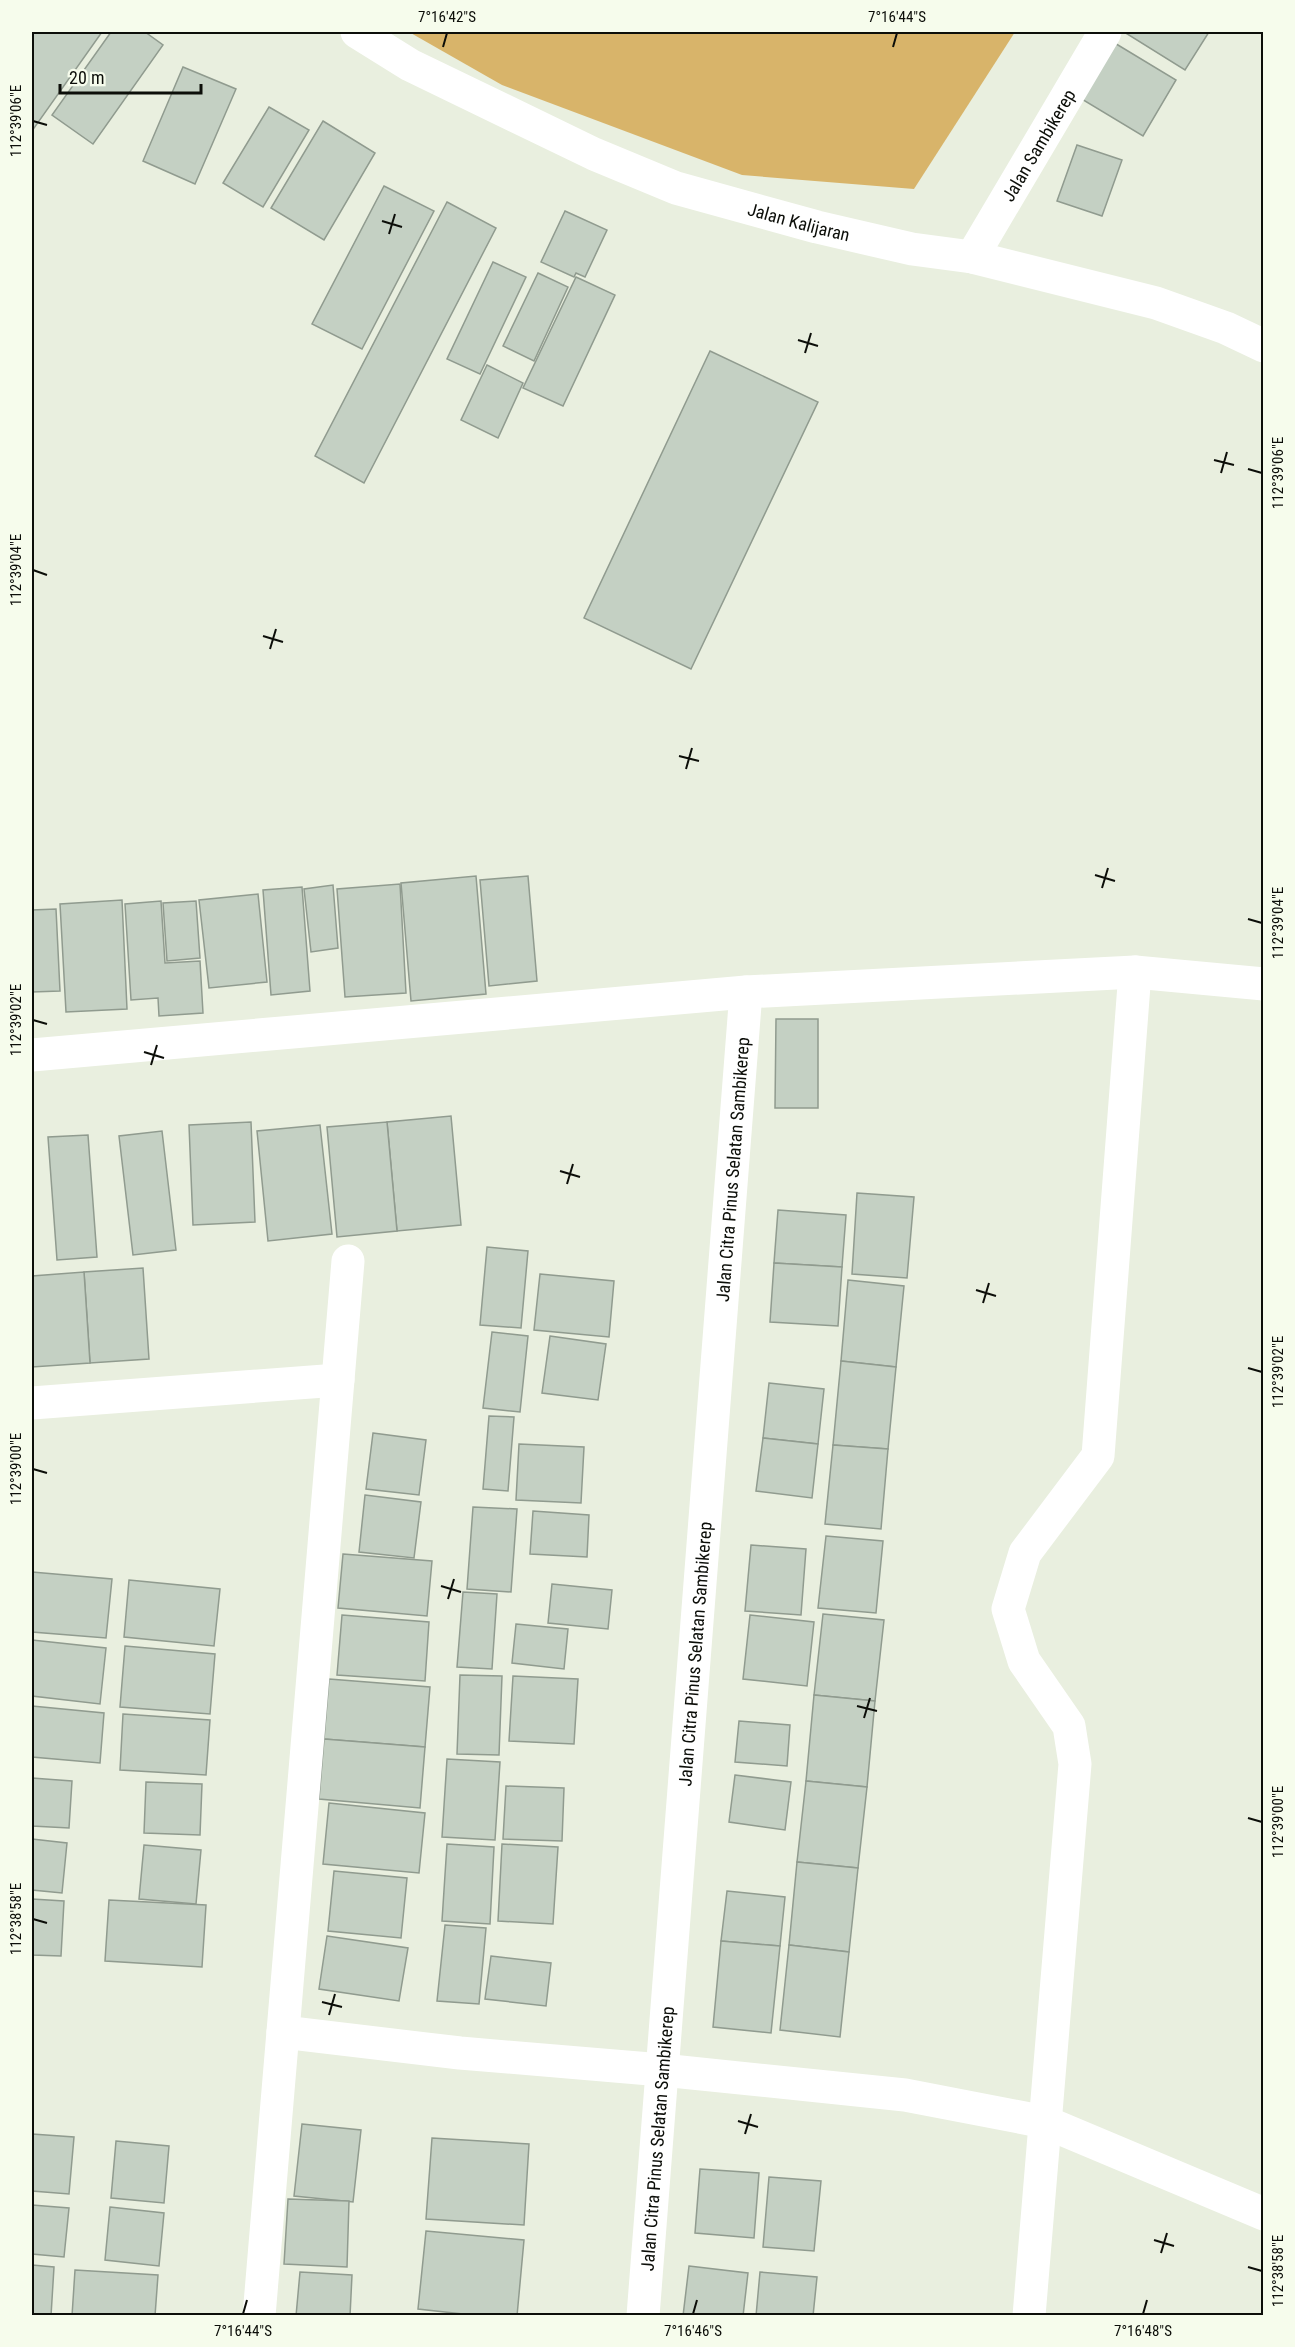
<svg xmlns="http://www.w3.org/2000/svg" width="1295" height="2347" viewBox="0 0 1295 2347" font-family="'Roboto Condensed',sans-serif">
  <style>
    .green { fill: #d8b46a }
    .building { fill: #c4d0c3; stroke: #909b8f; stroke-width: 1.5 }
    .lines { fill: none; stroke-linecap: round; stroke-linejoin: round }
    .minor { stroke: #fff; stroke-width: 33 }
    .ticks { fill: none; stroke: #0c0e09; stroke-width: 2 }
    .labels { text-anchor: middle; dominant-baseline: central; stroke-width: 4.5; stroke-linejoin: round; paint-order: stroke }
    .street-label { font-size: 18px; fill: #0c0e09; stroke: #f6fcec }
    .neatline { fill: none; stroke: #0c0e09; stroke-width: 2 }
    .ticks-label { font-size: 15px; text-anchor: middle; fill: #0c0e09 }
  </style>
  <rect width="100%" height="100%" fill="#e9efdf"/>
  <path class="green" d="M 409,32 L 1015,32 L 914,189 L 742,175 L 502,85 Z"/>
  <g class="building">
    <path d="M 32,32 L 102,32 L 32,131 Z"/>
    <path d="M 111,32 L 145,32 L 163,45 L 93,144 L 52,115 Z"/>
    <path d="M 1124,32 L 1209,32 L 1185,70 Z"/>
    <path d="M 1108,39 L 1176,80 L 1143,136 L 1075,95 Z"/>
    <path d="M 183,67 L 236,89 L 195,184 L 143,161 Z"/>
    <path d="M 269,107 L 309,130 L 263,207 L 223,183 Z"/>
    <path d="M 323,121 L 375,153 L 324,240 L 271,208 Z"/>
    <path d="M 1077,145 L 1122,160 L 1102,216 L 1057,201 Z"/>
    <path d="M 384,186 L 434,211 L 362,349 L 312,324 Z"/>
    <path d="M 447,202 L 496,228 L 364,483 L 315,456 Z"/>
    <path d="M 565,211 L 607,230 L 585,277 L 576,273 L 574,277 L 541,262 Z"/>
    <path d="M 493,262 L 526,277 L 480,374 L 447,359 Z"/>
    <path d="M 538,273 L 568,287 L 534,361 L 503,346 Z"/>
    <path d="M 576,277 L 615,295 L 563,406 L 523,388 Z"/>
    <path d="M 710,351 L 818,402 L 691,669 L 584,618 Z"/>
    <path d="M 487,365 L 523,383 L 498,438 L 461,420 Z"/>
    <path d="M 476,876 L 486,994 L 411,1001 L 401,883 Z"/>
    <path d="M 528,876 L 537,981 L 489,986 L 480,880 Z"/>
    <path d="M 400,884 L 406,993 L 345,997 L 337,889 Z"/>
    <path d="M 333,885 L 338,948 L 311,952 L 304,889 Z"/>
    <path d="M 302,887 L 310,991 L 271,995 L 263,890 Z"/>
    <path d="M 258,894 L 267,982 L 209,988 L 199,900 Z"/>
    <path d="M 122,900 L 127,1009 L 66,1012 L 60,904 Z"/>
    <path d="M 161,901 L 165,963 L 200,961 L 203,1013 L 159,1016 L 158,998 L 131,1000 L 125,904 Z"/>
    <path d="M 196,901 L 200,958 L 167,961 L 163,903 Z"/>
    <path d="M 56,909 L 60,991 L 32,992 L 32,910 Z"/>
    <path d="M 776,1019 L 818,1019 L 818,1108 L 775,1108 Z"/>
    <path d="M 451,1116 L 461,1225 L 397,1231 L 387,1122 Z"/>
    <path d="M 251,1122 L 255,1222 L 193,1225 L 189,1125 Z"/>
    <path d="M 387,1122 L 397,1231 L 337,1237 L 327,1127 Z"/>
    <path d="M 320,1125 L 332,1234 L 268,1241 L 257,1131 Z"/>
    <path d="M 162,1131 L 176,1250 L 133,1255 L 119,1136 Z"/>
    <path d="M 88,1135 L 97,1257 L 57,1260 L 48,1137 Z"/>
    <path d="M 857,1193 L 914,1197 L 907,1278 L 852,1274 Z"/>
    <path d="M 778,1210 L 846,1215 L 842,1267 L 774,1263 Z"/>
    <path d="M 487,1247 L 528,1251 L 521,1328 L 480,1325 Z"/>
    <path d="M 774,1263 L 842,1267 L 838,1326 L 770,1322 Z"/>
    <path d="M 143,1268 L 149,1359 L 90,1363 L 84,1272 Z"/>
    <path d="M 84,1272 L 90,1363 L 32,1367 L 32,1276 Z"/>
    <path d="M 540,1274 L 614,1281 L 609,1337 L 534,1330 Z"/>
    <path d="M 848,1280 L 904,1286 L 896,1367 L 841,1361 Z"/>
    <path d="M 492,1332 L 528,1336 L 520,1412 L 483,1408 Z"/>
    <path d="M 550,1336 L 606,1344 L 598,1400 L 542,1393 Z"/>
    <path d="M 841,1361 L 896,1367 L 888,1449 L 833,1445 Z"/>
    <path d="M 769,1383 L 824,1389 L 818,1444 L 763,1438 Z"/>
    <path d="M 489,1416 L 514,1417 L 508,1491 L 483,1489 Z"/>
    <path d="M 373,1433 L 426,1440 L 419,1495 L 366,1489 Z"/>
    <path d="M 763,1438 L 818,1444 L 812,1498 L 756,1491 Z"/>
    <path d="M 519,1444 L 584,1447 L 581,1503 L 516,1500 Z"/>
    <path d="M 833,1445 L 888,1449 L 881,1529 L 825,1524 Z"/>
    <path d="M 365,1495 L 421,1502 L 414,1558 L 359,1552 Z"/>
    <path d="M 473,1507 L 517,1509 L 511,1592 L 467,1589 Z"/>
    <path d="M 533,1511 L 589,1515 L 587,1557 L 530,1554 Z"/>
    <path d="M 826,1536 L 883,1541 L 876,1613 L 818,1608 Z"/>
    <path d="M 751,1545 L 806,1549 L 801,1615 L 745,1611 Z"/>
    <path d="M 343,1554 L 432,1561 L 427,1616 L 338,1608 Z"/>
    <path d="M 32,1572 L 112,1579 L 106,1638 L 32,1632 Z"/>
    <path d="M 129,1580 L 220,1589 L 214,1646 L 124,1637 Z"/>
    <path d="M 552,1584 L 612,1590 L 608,1629 L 548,1623 Z"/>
    <path d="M 463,1592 L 497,1594 L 492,1669 L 457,1667 Z"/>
    <path d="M 823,1614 L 884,1620 L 875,1701 L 814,1695 Z"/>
    <path d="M 342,1615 L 429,1622 L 425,1681 L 337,1675 Z"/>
    <path d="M 750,1615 L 814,1622 L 807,1686 L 743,1679 Z"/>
    <path d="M 516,1624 L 568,1629 L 564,1669 L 512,1663 Z"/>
    <path d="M 32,1640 L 106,1648 L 100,1704 L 32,1696 Z"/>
    <path d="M 125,1646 L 215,1654 L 210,1714 L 120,1707 Z"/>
    <path d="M 460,1675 L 502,1676 L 499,1755 L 457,1754 Z"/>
    <path d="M 513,1676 L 578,1679 L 574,1744 L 509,1741 Z"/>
    <path d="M 329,1679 L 430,1687 L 425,1747 L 324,1739 Z"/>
    <path d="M 814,1695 L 875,1701 L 867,1787 L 806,1781 Z"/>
    <path d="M 32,1706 L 104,1713 L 100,1763 L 32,1757 Z"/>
    <path d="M 123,1714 L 210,1720 L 206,1775 L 120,1770 Z"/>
    <path d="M 739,1721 L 790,1725 L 787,1766 L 735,1762 Z"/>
    <path d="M 324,1739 L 425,1747 L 420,1808 L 319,1799 Z"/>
    <path d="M 447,1759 L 500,1762 L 495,1840 L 442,1837 Z"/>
    <path d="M 735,1775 L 791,1782 L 785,1830 L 729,1822 Z"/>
    <path d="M 32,1778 L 72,1781 L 69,1828 L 32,1826 Z"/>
    <path d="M 806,1781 L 867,1787 L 858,1868 L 797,1862 Z"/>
    <path d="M 146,1782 L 202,1784 L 200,1835 L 144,1833 Z"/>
    <path d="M 506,1786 L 564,1788 L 562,1841 L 503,1839 Z"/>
    <path d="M 329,1803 L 425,1813 L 419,1873 L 323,1864 Z"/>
    <path d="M 32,1839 L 67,1843 L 62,1893 L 32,1890 Z"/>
    <path d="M 447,1844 L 494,1847 L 490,1924 L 442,1921 Z"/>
    <path d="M 502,1844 L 558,1847 L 553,1924 L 498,1921 Z"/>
    <path d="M 144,1845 L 201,1850 L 196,1904 L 139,1899 Z"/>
    <path d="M 797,1862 L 858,1868 L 849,1952 L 789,1945 Z"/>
    <path d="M 334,1871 L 407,1878 L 401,1938 L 328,1931 Z"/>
    <path d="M 727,1891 L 785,1897 L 780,1946 L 721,1941 Z"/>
    <path d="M 32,1899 L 64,1901 L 61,1956 L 32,1955 Z"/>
    <path d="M 109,1900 L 206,1905 L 202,1967 L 105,1961 Z"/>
    <path d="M 445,1925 L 486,1928 L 479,2004 L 437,2001 Z"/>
    <path d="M 327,1936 L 408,1948 L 399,2001 L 319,1989 Z"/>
    <path d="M 721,1941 L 780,1946 L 771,2033 L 713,2027 Z"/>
    <path d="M 789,1945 L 849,1952 L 840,2037 L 780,2030 Z"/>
    <path d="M 491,1956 L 551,1963 L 546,2006 L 485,1999 Z"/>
    <path d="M 302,2124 L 361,2130 L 353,2202 L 294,2196 Z"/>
    <path d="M 32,2134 L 74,2137 L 69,2194 L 32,2191 Z"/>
    <path d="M 432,2138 L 529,2144 L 524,2225 L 426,2219 Z"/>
    <path d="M 116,2141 L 169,2146 L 164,2203 L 111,2198 Z"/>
    <path d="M 700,2169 L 759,2173 L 754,2238 L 695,2233 Z"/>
    <path d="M 769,2177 L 821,2181 L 814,2251 L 763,2247 Z"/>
    <path d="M 288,2199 L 349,2201 L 347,2267 L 284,2264 Z"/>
    <path d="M 32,2205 L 69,2208 L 64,2257 L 32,2254 Z"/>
    <path d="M 110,2207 L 164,2213 L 159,2266 L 105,2260 Z"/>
    <path d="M 426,2231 L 524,2240 L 517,2316 L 481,2316 L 418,2309 Z"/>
    <path d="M 32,2265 L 54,2267 L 51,2316 L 32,2316 Z"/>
    <path d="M 689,2266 L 748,2273 L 743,2316 L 683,2316 Z"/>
    <path d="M 75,2270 L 158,2275 L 155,2316 L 72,2316 Z"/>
    <path d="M 300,2272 L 352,2275 L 350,2316 L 296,2316 Z"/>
    <path d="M 760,2272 L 817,2277 L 813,2316 L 756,2316 Z"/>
  </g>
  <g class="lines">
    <g class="minor">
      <path id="s1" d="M 357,32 L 410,65 L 594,154 L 676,188 L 817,227 L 912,249 L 972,257 L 1156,303 L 1226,328 L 1264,346"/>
      <path id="s2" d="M 972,257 L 1105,32"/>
      <path d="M 32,1055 L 746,992 L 1135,972 L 1264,984"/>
      <path d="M 32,1403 L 338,1380"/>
      <path d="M 283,2032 L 460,2053 L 662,2070 L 905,2095 L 1045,2122 L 1264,2214"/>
      <path d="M 259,2316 L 348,1261"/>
      <path id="s3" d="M 643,2316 L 746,992"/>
      <path d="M 1029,2316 L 1075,1764 L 1069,1726 L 1024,1661 L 1008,1609 L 1025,1553 L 1098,1456 L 1135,972"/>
    </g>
  </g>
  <path class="ticks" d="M 443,47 L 447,33M 893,47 L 897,33M 33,121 L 47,125M 382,221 L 402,227M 389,234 L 395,214M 798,340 L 818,346M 805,353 L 811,333M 1214,460 L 1234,465M 1248,469 L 1262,473M 1221,473 L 1227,452M 33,570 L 47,575M 263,636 L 283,642M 270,649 L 276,629M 679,756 L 699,761M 686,769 L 692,748M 1095,875 L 1115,881M 1102,888 L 1108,868M 1248,919 L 1262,923M 33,1020 L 47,1024M 144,1052 L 164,1058M 151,1065 L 157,1045M 560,1171 L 580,1177M 567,1184 L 573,1164M 976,1290 L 996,1296M 983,1303 L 989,1283M 1248,1368 L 1262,1372M 33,1469 L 47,1473M 441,1586 L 461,1592M 448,1599 L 454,1579M 857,1706 L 877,1711M 864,1718 L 870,1698M 1248,1818 L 1262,1822M 33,1919 L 47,1923M 322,2002 L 342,2007M 329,2015 L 335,1994M 738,2121 L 758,2127M 745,2134 L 751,2114M 1154,2240 L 1174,2246M 1161,2253 L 1167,2233M 1248,2267 L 1262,2271M 243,2314 L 247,2300M 693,2314 L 697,2300M 1143,2314 L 1147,2300"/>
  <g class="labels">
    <g class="street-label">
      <text stroke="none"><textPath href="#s2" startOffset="130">Jalan Sambikerep</textPath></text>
      <text stroke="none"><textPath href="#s1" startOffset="483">Jalan Kalijaran</textPath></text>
      <text stroke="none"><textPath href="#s3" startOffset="1150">Jalan Citra Pinus Selatan Sambikerep</textPath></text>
      <text stroke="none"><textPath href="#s3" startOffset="664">Jalan Citra Pinus Selatan Sambikerep</textPath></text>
      <text stroke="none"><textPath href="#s3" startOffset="178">Jalan Citra Pinus Selatan Sambikerep</textPath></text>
    </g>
  </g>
  <rect width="1295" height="2347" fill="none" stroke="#f6fcec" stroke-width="66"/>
  <path d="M60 84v9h141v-9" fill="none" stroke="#0c0e09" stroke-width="3"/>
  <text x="69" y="84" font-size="18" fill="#0c0e09" stroke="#f6fcec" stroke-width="4.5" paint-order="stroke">20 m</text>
  <rect x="33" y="33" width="1229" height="2281" class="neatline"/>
  <g class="ticks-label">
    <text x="447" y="22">7°16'42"S</text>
    <text x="897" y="22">7°16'44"S</text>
    <text transform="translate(16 121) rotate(-90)" y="5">112°39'06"E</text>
    <text transform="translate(1278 473) rotate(-90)" y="5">112°39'06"E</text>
    <text transform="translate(16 570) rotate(-90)" y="5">112°39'04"E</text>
    <text transform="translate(1278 923) rotate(-90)" y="5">112°39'04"E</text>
    <text transform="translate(16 1020) rotate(-90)" y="5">112°39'02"E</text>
    <text transform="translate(1278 1372) rotate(-90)" y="5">112°39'02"E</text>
    <text transform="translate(16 1469) rotate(-90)" y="5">112°39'00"E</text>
    <text transform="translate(1278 1822) rotate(-90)" y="5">112°39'00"E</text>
    <text transform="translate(16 1919) rotate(-90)" y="5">112°38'58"E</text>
    <text transform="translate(1278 2271) rotate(-90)" y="5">112°38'58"E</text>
    <text x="243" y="2336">7°16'44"S</text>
    <text x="693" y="2336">7°16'46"S</text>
    <text x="1143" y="2336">7°16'48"S</text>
  </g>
</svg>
